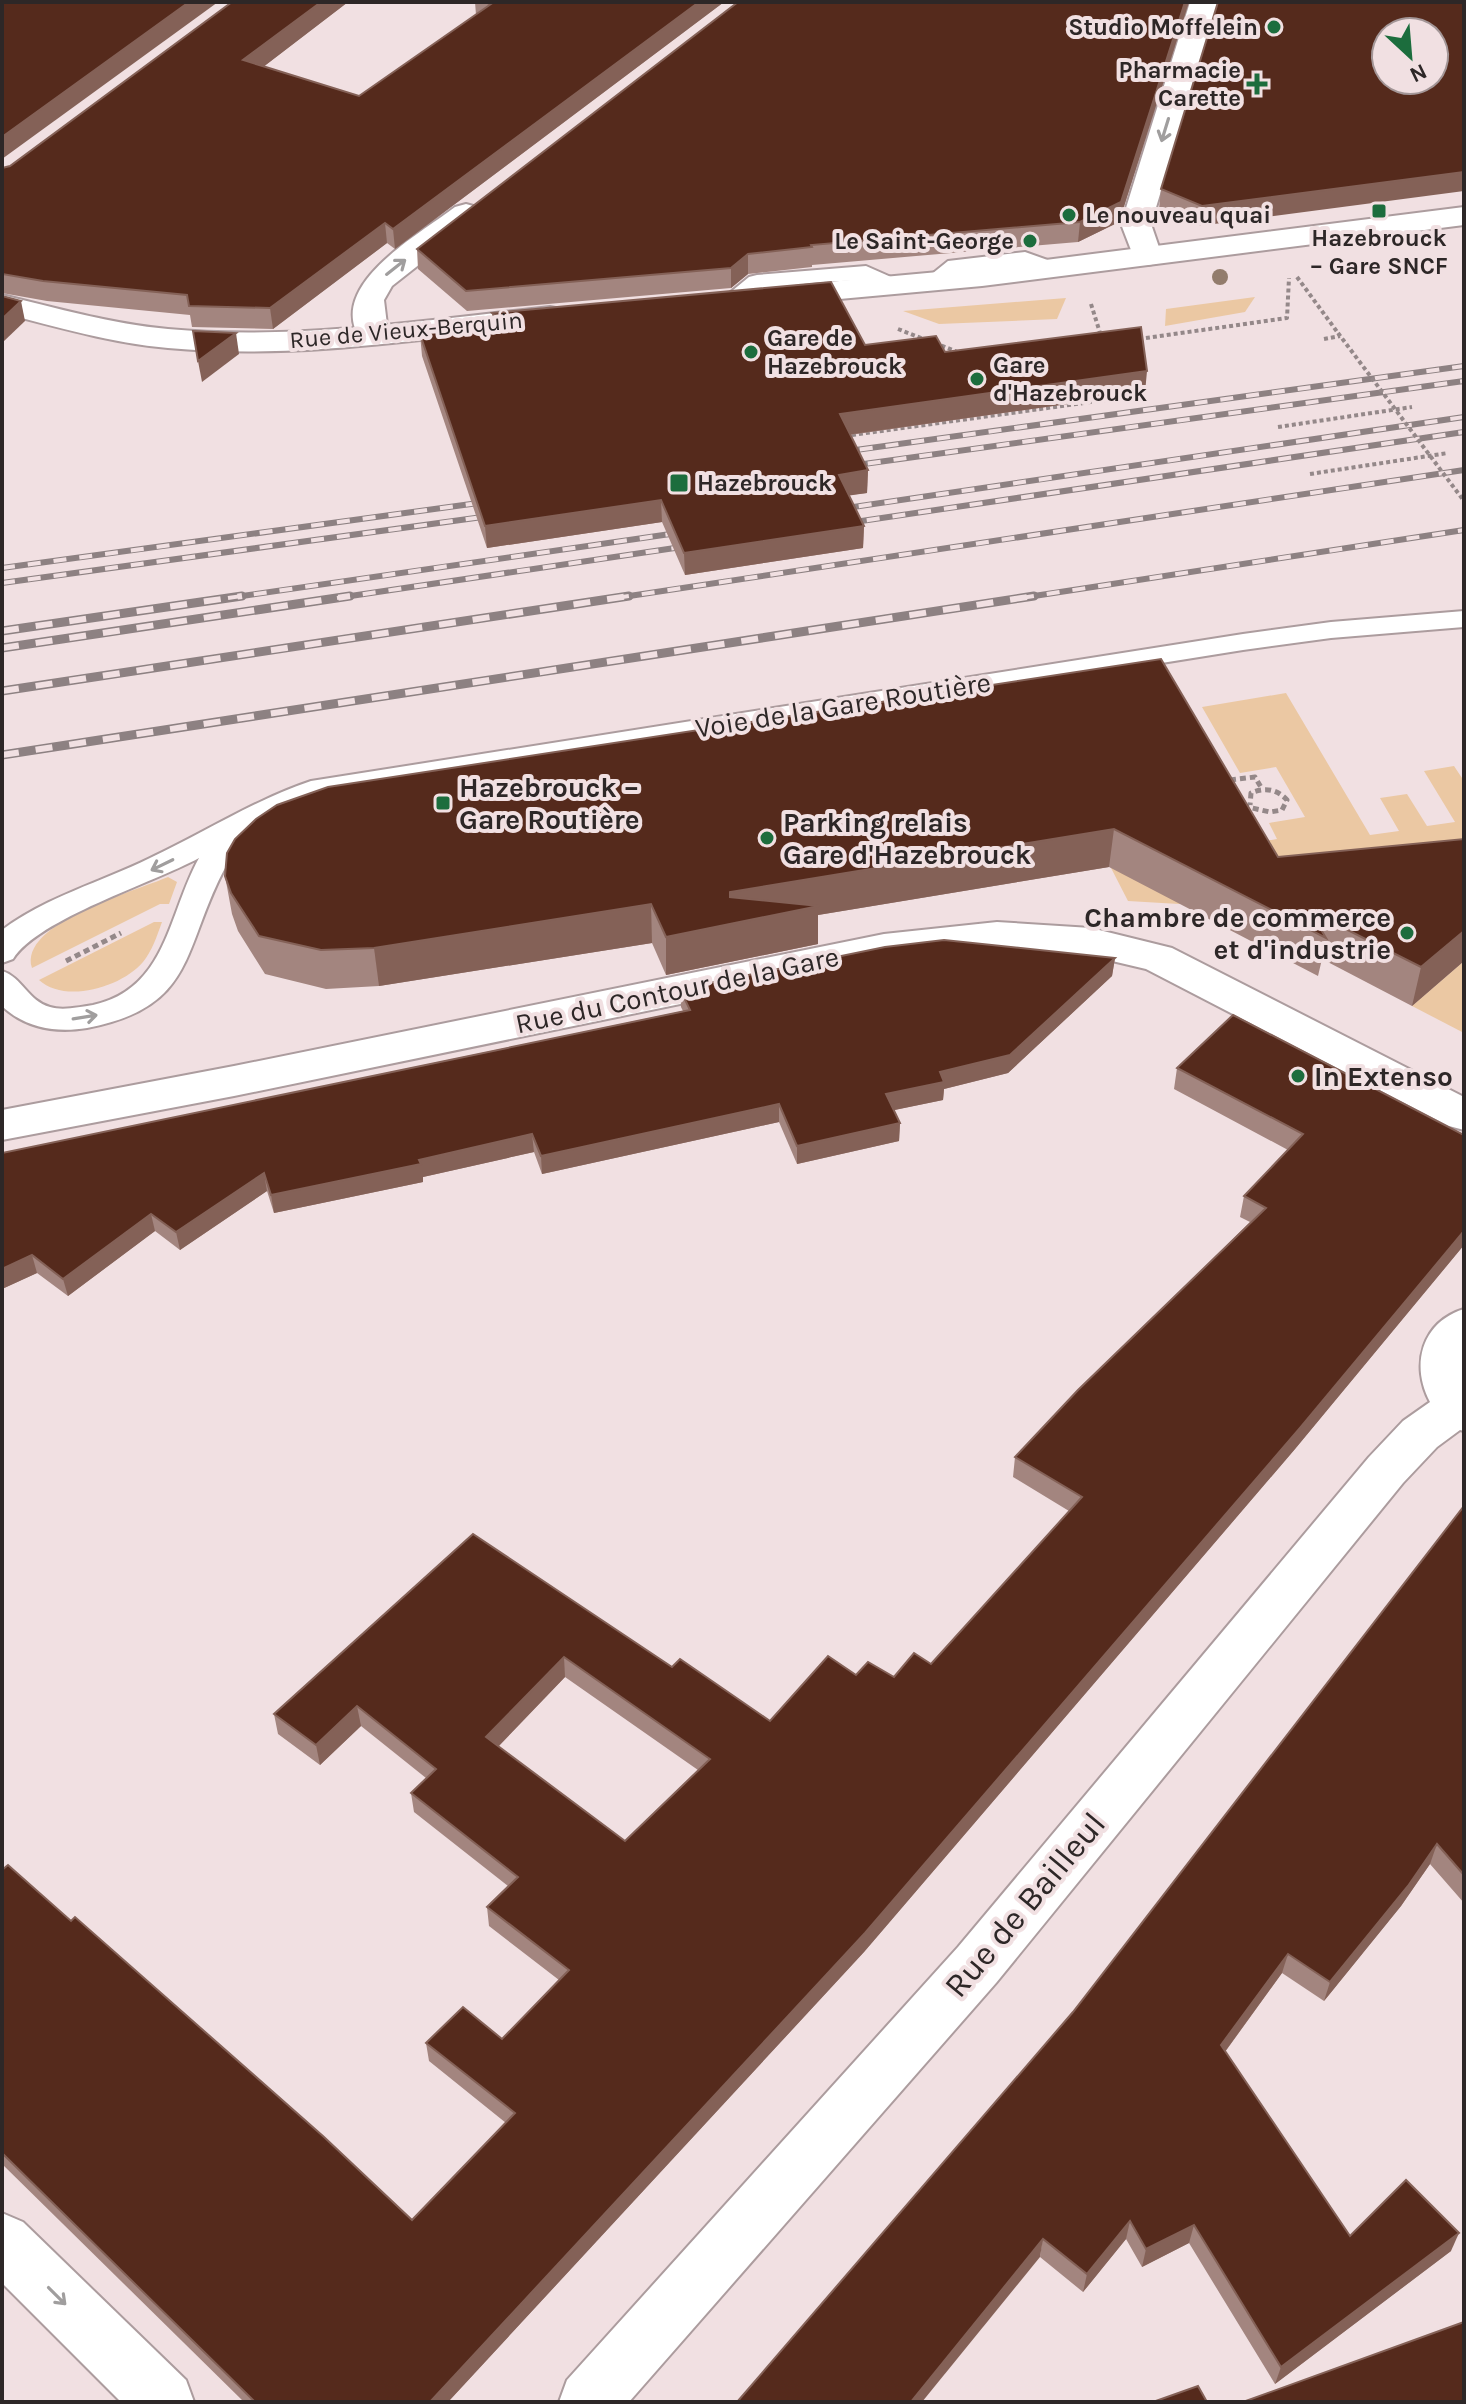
<svg xmlns="http://www.w3.org/2000/svg" width="1466" height="2404" viewBox="0 0 1466 2404" font-family="Karla,sans-serif">
  <style>
    .green { fill: #ebc8a3 }
    .lines { fill: none; stroke-linecap: round; stroke-linejoin: round }
    .service-casing { stroke: #ac9c9e; stroke-width: 4 }
    .minor-casing { stroke: #ac9c9e; stroke-width: 4 }
    .tertiary-casing { stroke: #ac9c9e; stroke-width: 4 }
    .secondary-casing { stroke: #ac9c9e; stroke-width: 4 }
    .path-far1 { stroke: #948889; stroke-width: 4; stroke-dasharray: 4 3; stroke-linecap: butt }
    .path { stroke: #948889; stroke-width: 5; stroke-dasharray: 6 4; stroke-linecap: butt }
    .service { fill: #fff; fill-rule: evenodd }
    .minor { fill: #fff; fill-rule: evenodd }
    .tertiary { fill: #fff; fill-rule: evenodd }
    .secondary { fill: #fff; fill-rule: evenodd }
    .rail-far1-casing { stroke: #8d8182; stroke-width: 6 }
    .rail-casing { stroke: #8d8182; stroke-width: 9 }
    .rail-far1 { stroke: #f1e0e2; stroke-width: 4; stroke-dasharray: 13; stroke-linecap: butt }
    .rail { stroke: #f1e0e2; stroke-width: 6; stroke-dasharray: 17; stroke-linecap: butt }
    .path-bridge { stroke: #948889; stroke-width: 4; stroke-dasharray: 4 3; stroke-linecap: butt }
    .tree { fill: #927c6c }
    .wall { fill: #a3857f; fill-rule: evenodd }
    .shaded-wall { fill: #846157 }
    .building { fill: #552a1c; stroke: #846157; stroke-width: 2; fill-rule: evenodd }
    .oneway { stroke: #a09e9e }
    .poi-dot { fill: #1c6d3d; stroke: #f1e0e2; stroke-width: 3 }
    .labels { text-anchor: middle; dominant-baseline: central; stroke-width: 8; stroke-linejoin: round; paint-order: stroke }
    .far-poi-label { font-size: 24px; font-weight: bold; fill: #2d2727; stroke: #f1e0e2; text-anchor: start }
    .far-street-label { font-size: 24px; fill: #2d2727; stroke: #f1e0e2 }
    .street-label { font-size: 28px; fill: #2d2727; stroke: #f1e0e2 }
    .poi-label { font-size: 28px; font-weight: bold; fill: #2d2727; stroke: #f1e0e2; text-anchor: start }
    .near-street-label { font-size: 34px; fill: #2d2727; stroke: #f1e0e2 }
  </style>
  <rect width="100%" height="100%" fill="#f1e0e2"/>
  <g class="green">
    <path d="M 1255,297 L 1245,312 L 1165,326 L 1166,309 Z"/>
    <path d="M 1066,298 L 1057,319 L 939,324 L 903,311 Z"/>
    <path d="M 1286,693 L 1370,835 L 1399,831 L 1380,798 L 1407,794 L 1427,826 L 1455,822 L 1424,771 L 1454,766 L 1464,781 L 1464,877 L 1179,904 L 1128,901 L 1110,866 L 1277,839 L 1269,823 L 1305,817 L 1276,767 L 1240,773 L 1202,707 Z"/>
    <path d="M 168,877 L 177,882 L 169,904 L 160,904 L 32,968 C 18,923 136,891 168,877 Z"/>
    <path d="M 154,922 L 162,922 C 157,936 152,951 143,962 C 122,987 65,1004 39,980 Z"/>
    <path d="M 1464,961 L 1464,1033 L 1412,1006 Z"/>
  </g>
  <g class="lines">
    <g class="service-casing">
      <g id="service">
        <path d="M 1025,252 L 1056,263 L 1060,268 L 1056,273 C 1042,277 1034,267 1021,267 C 1005,266 979,268 964,272 C 949,277 944,292 926,287 L 922,282 L 948,261 Z"/>
        <path d="M 866,266 L 900,281 L 903,286 L 900,291 C 882,295 874,281 858,281 C 829,280 798,285 769,288 C 751,290 745,310 724,305 L 721,300 L 749,277 L 757,275 Z"/>
        <path d="M 1464,611 L 1464,627 L 1331,638 L 1243,650 L 325,797 C 306,803 256,822 242,835 C 235,843 230,858 225,868 C 182,948 197,1007 87,1028 C 56,1033 25,1028 2,1006 L 2,971 C 22,977 28,1001 50,1007 C 63,1011 79,1007 93,1005 C 167,989 168,914 199,858 C 153,883 38,919 13,959 L 2,963 L 2,930 C 46,897 101,882 150,858 C 204,833 254,800 311,781 L 1243,634 L 1331,622 Z"/>
      </g>
    </g>
    <g class="minor-casing">
      <g id="minor">
        <path d="M 1190,2 L 1218,2 L 1151,224 L 1162,256 L 1158,263 L 1147,265 L 1136,263 L 1121,224 Z"/>
        <path d="M 466,204 L 477,207 L 481,213 L 477,219 L 392,286 L 384,300 L 388,333 L 383,340 L 372,343 L 361,340 C 324,286 420,234 455,207 Z"/>
        <path d="M 997,922 L 1091,928 L 1172,948 L 1464,1097 L 1464,1130 L 1449,1126 L 1146,969 L 1091,956 L 997,948 L 884,962 L 234,1096 L 2,1140 L 2,1110 L 234,1066 L 884,934 Z"/>
        <path d="M 2,2213 L 23,2222 L 186,2380 L 194,2402 L 121,2402 L 2,2283 Z"/>
      </g>
    </g>
    <g class="tertiary-casing">
      <g id="tertiary">
        <path d="M 1464,207 L 1464,225 L 982,286 L 774,305 L 763,303 L 758,296 L 763,289 L 774,287 L 982,268 Z"/>
        <path d="M 2,295 C 57,308 112,324 168,329 C 296,341 424,320 550,307 L 561,309 L 566,316 L 561,323 L 550,325 C 424,339 296,360 168,348 C 112,343 57,327 2,313 Z"/>
      </g>
    </g>
    <g class="secondary-casing">
      <path id="secondary" d="M 1464,1309 L 1464,1431 L 1460,1430 L 1437,1447 L 1403,1483 L 996,1983 L 629,2402 L 559,2402 L 567,2380 L 958,1947 L 1369,1457 L 1403,1421 L 1430,1402 C 1410,1365 1422,1322 1464,1309 Z"/>
    </g>
    <g class="path-far1">
      <path d="M 1297,277 L 1338,333"/>
      <path d="M 1091,304 L 1101,336"/>
      <path d="M 898,329 L 926,340"/>
      <path d="M 1139,339 L 1287,318 L 1289,278"/>
      <path d="M 1324,339 L 1340,336"/>
      <path d="M 935,343 L 960,353"/>
      <path d="M 1278,427 L 1412,407"/>
      <path d="M 845,436 L 1127,397 L 1123,390"/>
      <path d="M 1310,474 L 1448,453"/>
    </g>
    <g class="path">
      <path d="M 1230,780 L 1255,777 L 1262,789"/>
      <path d="M 1243,806 L 1270,812 L 1282,810 L 1287,800 C 1277,789 1265,787 1251,793 L 1250,805"/>
      <path d="M 66,961 L 121,933"/>
    </g>
    <use href="#service" class="service"/>
    <use href="#minor" class="minor"/>
    <use href="#tertiary" class="tertiary"/>
    <use href="#secondary" class="secondary"/>
    <g class="rail-far1-casing">
      <g id="rail-far1">
        <path d="M 834,453 L 1464,366"/>
        <path d="M 842,467 L 1464,381"/>
        <path d="M 833,510 L 1464,417"/>
        <path d="M 841,524 L 1464,432"/>
        <path d="M 2,568 L 493,501"/>
        <path d="M 2,583 L 497,515"/>
        <path d="M 228,598 L 691,531"/>
        <path d="M 337,598 L 695,545"/>
        <path d="M 616,598 L 1464,470"/>
        <path d="M 1021,598 L 1464,530"/>
      </g>
    </g>
    <g class="rail-casing">
      <g id="rail">
        <path d="M 2,631 L 242,596"/>
        <path d="M 2,648 L 350,596"/>
        <path d="M 2,691 L 629,596"/>
        <path d="M 2,755 L 1034,596"/>
      </g>
    </g>
    <use href="#rail-far1" class="rail-far1"/>
    <use href="#rail" class="rail"/>
    <path class="path-bridge" d="M 1338,333 L 1464,501"/>
  </g>
  <circle class="tree" cx="1220" cy="277" r="8"/>
  <g class="wall">
    <path d="M 232,2 L 348,2 L 263,67 L 359,96 L 476,15 L 475,2 L 724,2 L 395,249 L 387,243 L 273,329 L 192,327 L 190,315 L 47,301 L 2,293 L 2,168 L 10,166 Z"/>
    <path d="M 738,2 L 1189,2 L 1119,222 L 1078,242 L 812,265 L 812,267 L 748,274 L 731,288 L 467,311 L 418,269 L 417,249 Z"/>
    <path d="M 1464,2 L 1199,226 L 1159,209 L 1161,189 Z"/>
    <path d="M 492,313 L 945,352 L 1145,393 L 850,435 L 868,470 L 867,493 L 849,495 L 864,526 L 863,548 L 685,575 L 662,522 L 487,548 L 422,356 L 420,334 L 493,325 Z"/>
    <path d="M 1161,659 L 1278,857 L 1464,839 L 1464,961 L 1412,1006 L 1322,959 L 1318,976 L 1109,867 L 818,915 L 818,944 L 666,975 L 652,943 L 379,986 L 326,989 L 265,974 L 238,931 L 232,914 L 225,876 Z"/>
    <path d="M 1115,958 L 1112,976 L 1008,1073 L 944,1089 L 943,1100 L 894,1110 L 900,1123 L 899,1141 L 797,1164 L 779,1122 L 542,1174 L 534,1152 L 423,1177 L 423,1182 L 274,1213 L 267,1191 L 180,1250 L 155,1231 L 68,1296 L 37,1273 L 2,1289 L 2,1153 L 683,1011 L 681,1007 L 680,989 Z"/>
    <path d="M 1177,1068 L 1464,1135 L 1464,1245 L 1295,1449 L 864,1952 L 448,2402 L 244,2402 L 2,2164 L 2,1870 L 412,2220 L 506,2123 L 429,2061 L 426,2043 L 502,2039 L 559,1980 L 489,1926 L 487,1907 L 508,1886 L 414,1812 L 411,1793 L 426,1778 L 361,1726 L 320,1765 L 278,1734 L 274,1714 L 473,1534 L 672,1667 L 770,1721 L 856,1675 L 894,1677 L 931,1664 L 1069,1511 L 1013,1477 L 1015,1457 L 1250,1222 L 1240,1217 L 1244,1196 L 1288,1150 L 1174,1089 ZM 565,1677 L 698,1770 L 625,1841 L 498,1747 Z"/>
    <path d="M 1464,1506 L 1464,1903 L 1430,1864 L 1401,1906 L 1324,2001 L 1282,1973 L 1225,2052 L 1350,2236 L 1451,2251 L 1275,2384 L 1189,2243 L 1142,2267 L 1126,2239 L 1083,2292 L 1040,2257 L 1073,2012 Z"/>
  </g>
  <g class="shaded-wall">
    <path d="M 189,2 L 218,2 L 2,159 L 2,137 Z"/>
    <path d="M 321,2 L 348,2 L 246,80 L 243,60 Z"/>
    <path d="M 699,2 L 724,2 L 395,249 L 393,229 Z"/>
    <path d="M 1185,2 L 1189,2 L 1119,222 L 1078,242 L 1080,222 Z"/>
    <path d="M 1464,172 L 1464,191 L 1199,226 L 1202,206 Z"/>
    <path d="M 385,223 L 387,243 L 273,329 L 270,308 Z"/>
    <path d="M 748,254 L 748,274 L 731,288 L 731,268 Z"/>
    <path d="M 21,301 L 25,321 L 2,343 L 2,319 Z"/>
    <path d="M 236,333 L 239,354 L 202,382 L 198,361 Z"/>
    <path d="M 1147,371 L 1145,393 L 839,436 L 840,414 Z"/>
    <path d="M 868,470 L 867,493 L 839,497 L 839,475 Z"/>
    <path d="M 661,500 L 662,522 L 487,548 L 485,526 Z"/>
    <path d="M 864,526 L 863,548 L 685,575 L 684,553 Z"/>
    <path d="M 1114,829 L 1109,867 L 818,915 L 818,944 L 666,975 L 666,937 L 730,892 Z"/>
    <path d="M 651,904 L 652,943 L 379,986 L 374,948 Z"/>
    <path d="M 1464,931 L 1464,961 L 1412,1006 L 1421,967 Z"/>
    <path d="M 1115,958 L 1112,976 L 1008,1073 L 944,1089 L 943,1100 L 885,1112 L 886,1094 L 940,1072 Z"/>
    <path d="M 779,1104 L 779,1122 L 542,1174 L 541,1156 Z"/>
    <path d="M 900,1123 L 899,1141 L 797,1164 L 797,1146 Z"/>
    <path d="M 532,1134 L 534,1152 L 423,1177 L 423,1182 L 274,1213 L 271,1195 Z"/>
    <path d="M 264,1173 L 267,1191 L 180,1250 L 176,1232 Z"/>
    <path d="M 151,1214 L 155,1231 L 68,1296 L 63,1279 Z"/>
    <path d="M 1464,1231 L 1464,1245 L 1295,1449 L 864,1952 L 448,2402 L 430,2402 Z"/>
    <path d="M 32,1255 L 37,1273 L 2,1289 L 2,1269 Z"/>
    <path d="M 564,1657 L 565,1677 L 488,1757 L 486,1737 Z"/>
    <path d="M 357,1706 L 361,1726 L 320,1765 L 316,1745 Z"/>
    <path d="M 1437,1844 L 1430,1864 L 1401,1906 L 1324,2001 L 1330,1982 Z"/>
    <path d="M 1288,1954 L 1282,1973 L 1216,2064 L 1221,2045 Z"/>
    <path d="M 1130,2221 L 1126,2239 L 1083,2292 L 1087,2274 Z"/>
    <path d="M 1194,2225 L 1189,2243 L 1142,2267 L 1146,2249 Z"/>
    <path d="M 1459,2233 L 1451,2251 L 1275,2384 L 1281,2367 Z"/>
    <path d="M 1043,2239 L 1040,2257 L 922,2402 L 911,2402 Z"/>
  </g>
  <g class="building">
    <path d="M 2,2 L 189,2 L 2,137 Z"/>
    <path d="M 232,2 L 321,2 L 243,60 L 359,96 L 491,4 L 483,2 L 699,2 L 393,229 L 385,223 L 270,308 L 189,306 L 187,295 L 43,281 L 2,274 L 2,168 L 10,166 Z"/>
    <path d="M 738,2 L 1185,2 L 1121,202 L 1080,222 L 811,245 L 812,247 L 748,254 L 731,268 L 466,291 L 417,249 Z"/>
    <path d="M 1218,2 L 1464,2 L 1464,172 L 1202,206 L 1161,189 ZM 1386,32 L 1434,32 L 1434,80 L 1386,80 Z"/>
    <path d="M 831,282 L 865,345 L 936,336 L 945,352 L 1141,327 L 1147,371 L 840,414 L 868,470 L 839,475 L 864,526 L 684,553 L 661,500 L 485,526 L 420,334 L 505,324 L 492,313 Z"/>
    <path d="M 2,296 L 21,301 L 2,319 Z"/>
    <path d="M 193,331 L 236,333 L 198,361 Z"/>
    <path d="M 1161,659 L 1278,857 L 1464,839 L 1464,931 L 1421,967 L 1310,911 L 1326,938 L 1114,829 L 730,892 L 730,897 L 819,906 L 666,937 L 651,904 L 374,948 L 321,950 L 259,936 L 231,893 L 225,876 L 227,853 L 235,839 L 256,819 L 277,805 L 328,787 Z"/>
    <path d="M 944,940 L 1115,958 L 1010,1055 L 940,1072 L 944,1082 L 886,1094 L 900,1123 L 797,1146 L 779,1104 L 541,1156 L 532,1134 L 419,1160 L 421,1164 L 271,1195 L 264,1173 L 176,1232 L 151,1214 L 63,1279 L 32,1255 L 2,1269 L 2,1153 L 690,1010 L 680,989 L 885,947 Z"/>
    <path d="M 1233,1015 L 1464,1135 L 1464,1231 L 1300,1428 L 865,1933 L 430,2402 L 255,2402 L 2,2153 L 2,1870 L 8,1865 L 71,1921 L 75,1917 L 324,2137 L 412,2220 L 515,2113 L 426,2043 L 463,2007 L 502,2039 L 569,1970 L 487,1907 L 518,1877 L 411,1793 L 436,1769 L 357,1706 L 316,1745 L 274,1714 L 473,1534 L 672,1667 L 680,1659 L 770,1721 L 828,1656 L 856,1675 L 868,1662 L 894,1677 L 914,1653 L 931,1664 L 1082,1497 L 1015,1457 L 1078,1390 L 1266,1208 L 1244,1196 L 1303,1134 L 1177,1068 ZM 564,1657 L 710,1759 L 625,1841 L 486,1737 Z"/>
    <path d="M 1464,1506 L 1464,1875 L 1437,1844 L 1408,1886 L 1330,1982 L 1288,1954 L 1221,2045 L 1350,2236 L 1406,2180 L 1459,2233 L 1281,2367 L 1194,2225 L 1146,2249 L 1130,2221 L 1087,2274 L 1043,2239 L 911,2402 L 737,2402 L 1073,2012 Z"/>
    <path d="M 1464,2322 L 1464,2402 L 1243,2402 Z"/>
    <path d="M 1198,2386 L 1207,2402 L 1153,2402 Z"/>
  </g>
  <defs><path id="oneway-shaft" d="M-6 0H5M1.5-3L5.5 0L1.5 3" fill="none" stroke-width="1.6" stroke-linecap="round" stroke-linejoin="round" transform="scale(2)"/></defs>
  <g class="oneway">
    <use href="#oneway-shaft" transform="translate(1165 130) rotate(107)"/>
    <use href="#oneway-shaft" transform="translate(396 267) rotate(-38)"/>
    <use href="#oneway-shaft" transform="translate(162 865) rotate(154)"/>
    <use href="#oneway-shaft" transform="translate(85 1017) rotate(-9)"/>
    <use href="#oneway-shaft" transform="translate(57 2296) rotate(45)"/>
  </g>
  <g class="poi-dot">
    <circle cx="1274" cy="27" r="8"/>
    <path d="M1253 72h8v8h8v8h-8v8h-8v-8h-8v-8h8z"/>
    <rect x="1371" y="203" width="16" height="16" rx="4"/>
    <circle cx="1069" cy="215" r="8"/>
    <circle cx="1030" cy="241" r="8"/>
    <circle cx="751" cy="352" r="8"/>
    <circle cx="977" cy="379" r="8"/>
    <rect x="669" y="473" width="20" height="20" rx="4"/>
    <rect x="435" y="795" width="16" height="16" rx="4"/>
    <circle cx="767" cy="838" r="8"/>
    <circle cx="1407" cy="933" r="8"/>
    <circle cx="1298" cy="1076" r="8"/>
  </g>
  <g class="labels">
    <g class="far-poi-label">
      <text x="1258" y="27" text-anchor="end">Studio Moffelein</text>
      <text x="1241" y="70" text-anchor="end">Pharmacie<tspan x="1241" dy="28">Carette</tspan></text>
      <text x="1085" y="215">Le nouveau quai</text>
      <text x="1379" y="238" text-anchor="middle">Hazebrouck<tspan x="1379" dy="28">– Gare SNCF</tspan></text>
      <text x="1014" y="241" text-anchor="end">Le Saint-George</text>
      <text x="767" y="338">Gare de<tspan x="767" dy="28">Hazebrouck</tspan></text>
      <text x="993" y="365">Gare<tspan x="993" dy="28">d'Hazebrouck</tspan></text>
      <text x="697" y="483">Hazebrouck</text>
    </g>
    <g class="far-street-label">
      <text transform="translate(406 330) rotate(-5)">Rue de Vieux-Berquin</text>
    </g>
    <g class="street-label">
      <text transform="translate(843 705) rotate(-9)">Voie de la Gare Routière</text>
      <text transform="translate(677 990) rotate(-12)">Rue du Contour de la Gare</text>
    </g>
    <g class="poi-label">
      <text x="459" y="787">Hazebrouck –<tspan x="459" dy="32">Gare Routière</tspan></text>
      <text x="783" y="822">Parking relais<tspan x="783" dy="32">Gare d'Hazebrouck</tspan></text>
      <text x="1391" y="917" text-anchor="end">Chambre de commerce<tspan x="1391" dy="32">et d'industrie</tspan></text>
      <text x="1314" y="1076">In Extenso</text>
    </g>
    <g class="near-street-label">
      <text transform="translate(1025 1905) rotate(-50)">Rue de Bailleul</text>
    </g>
  </g>
  <rect width="1466" height="2404" fill="none" stroke="#2d2727" stroke-width="8"/>
  <g transform="translate(1410 56) rotate(154)"><circle r="38" fill="#f1e0e2" stroke="#a39697" stroke-width="2"/>
  <path d="M0-6L14 30L0 20L-14 30Z" fill="#1c6d3d"/>
  <text y="-12" font-size="22" font-weight="bold" text-anchor="middle" fill="#2d2727">N</text>
  </g>
</svg>
